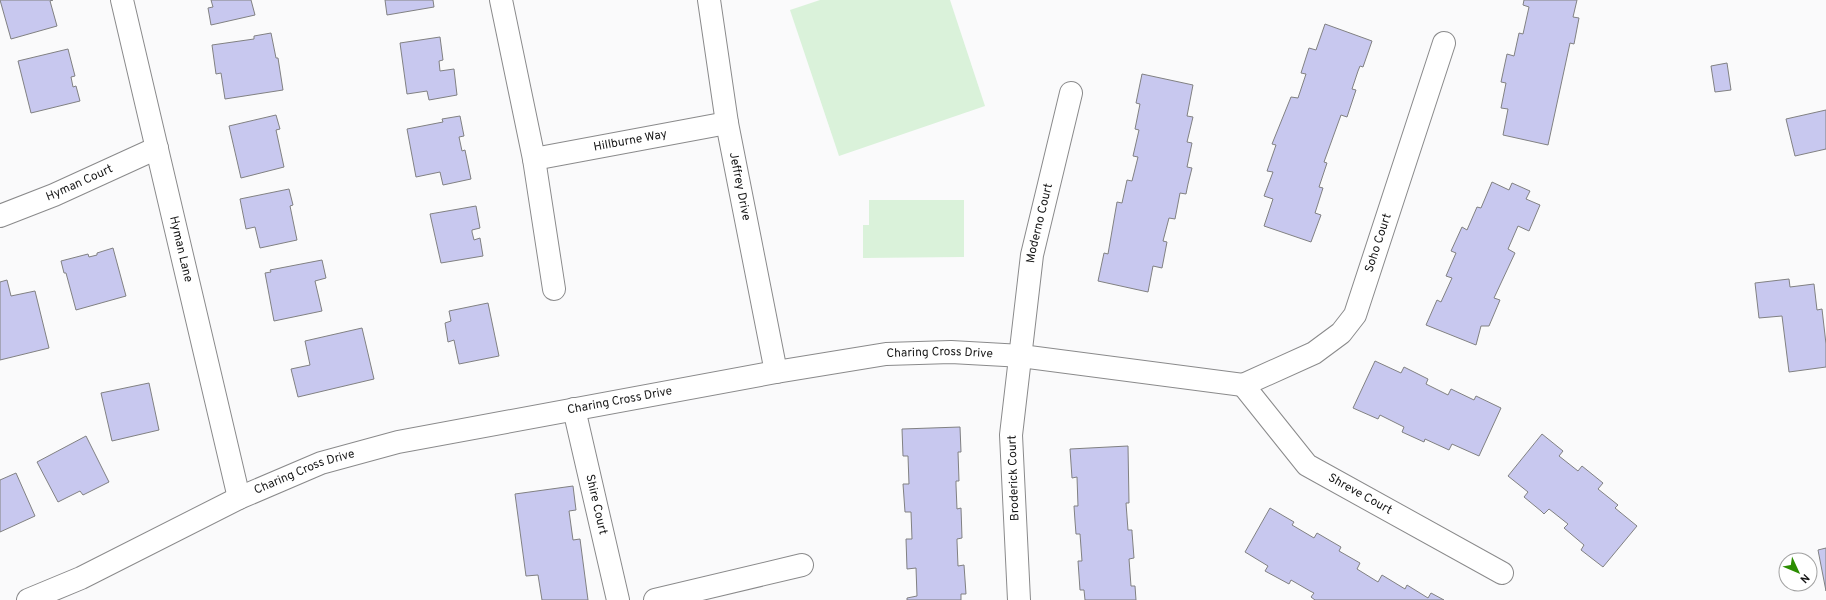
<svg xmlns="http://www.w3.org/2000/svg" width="1826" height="600" viewBox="0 0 1826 600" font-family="Overpass,sans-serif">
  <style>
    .green { fill: #daf2da }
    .building { fill: #c8c8ef; stroke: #818182 }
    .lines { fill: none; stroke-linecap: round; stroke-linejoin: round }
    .minor-casing { stroke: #8a8a8b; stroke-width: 24 }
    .minor { stroke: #fff; stroke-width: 22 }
    .labels { text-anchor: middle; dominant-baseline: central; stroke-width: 3; stroke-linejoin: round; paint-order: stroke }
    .street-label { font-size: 12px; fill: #161616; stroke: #fff }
  </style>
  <rect width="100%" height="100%" fill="#fafafb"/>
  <g class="green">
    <path d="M 820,0 L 950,0 L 985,106 L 839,156 L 790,10 Z"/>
    <path d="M 869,200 L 964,200 L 964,257 L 863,258 L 863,225 L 869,225 Z"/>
  </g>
  <g class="building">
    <path d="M 0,0 L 53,0 L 50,1 L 57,26 L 11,39 Z"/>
    <path d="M 211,0 L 251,0 L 255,15 L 211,25 L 208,8 L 213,7 Z"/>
    <path d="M 385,0 L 433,0 L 434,7 L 387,15 Z"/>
    <path d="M 1524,0 L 1577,0 L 1573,17 L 1579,18 L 1574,44 L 1570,43 L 1548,145 L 1503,135 L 1508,109 L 1501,108 L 1506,83 L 1501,82 L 1507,54 L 1514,56 L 1519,33 L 1523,34 L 1529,7 L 1523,5 Z"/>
    <path d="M 1325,24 L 1372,41 L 1363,67 L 1360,66 L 1358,71 L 1352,89 L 1356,90 L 1347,117 L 1341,115 L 1324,162 L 1327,163 L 1319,187 L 1323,188 L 1315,213 L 1321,215 L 1311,242 L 1264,226 L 1273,199 L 1264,196 L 1273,172 L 1267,171 L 1276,145 L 1272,144 L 1291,97 L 1298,98 L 1306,74 L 1301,73 L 1309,48 L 1316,50 Z"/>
    <path d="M 271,33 L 276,58 L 278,58 L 283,90 L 225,99 L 221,73 L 216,74 L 212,45 L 254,39 L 254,36 Z"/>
    <path d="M 440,37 L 443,60 L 439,61 L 440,71 L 454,69 L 457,95 L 429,100 L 427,91 L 407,94 L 400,43 Z"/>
    <path d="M 68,49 L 75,76 L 71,77 L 73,87 L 76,86 L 80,101 L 31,113 L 18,61 Z"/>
    <path d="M 1727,63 L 1731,90 L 1715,92 L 1711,66 Z"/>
    <path d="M 1142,74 L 1193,85 L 1187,116 L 1193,117 L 1187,142 L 1192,143 L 1187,167 L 1192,168 L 1188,184 L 1186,194 L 1180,193 L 1175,219 L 1169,218 L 1163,241 L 1167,242 L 1162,268 L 1153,266 L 1148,292 L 1098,281 L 1104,253 L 1108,254 L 1117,202 L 1122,203 L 1127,180 L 1132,181 L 1138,157 L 1133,156 L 1139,130 L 1135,129 L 1140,104 L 1136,103 Z"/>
    <path d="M 1826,110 L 1826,149 L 1795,156 L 1786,119 Z"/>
    <path d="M 276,115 L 280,129 L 276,130 L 284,167 L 241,178 L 229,126 Z"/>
    <path d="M 460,116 L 464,136 L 459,137 L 462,151 L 465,150 L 471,179 L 443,185 L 440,172 L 416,177 L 407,129 L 443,122 L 442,119 Z"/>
    <path d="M 1492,182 L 1509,190 L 1512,183 L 1530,191 L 1526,199 L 1540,205 L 1529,231 L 1518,226 L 1508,249 L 1515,253 L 1494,298 L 1500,300 L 1489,326 L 1481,326 L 1476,345 L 1426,325 L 1437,300 L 1441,302 L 1452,278 L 1446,276 L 1456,253 L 1451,251 L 1462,227 L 1467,230 L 1477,207 L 1481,208 Z"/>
    <path d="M 289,189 L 293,205 L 290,206 L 297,240 L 260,248 L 255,227 L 246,229 L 240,199 Z"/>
    <path d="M 476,206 L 480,228 L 472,230 L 472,232 L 474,240 L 480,238 L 483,256 L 441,263 L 430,214 Z"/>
    <path d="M 113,248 L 126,296 L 76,310 L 66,273 L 64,273 L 61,261 L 88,254 L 89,257 L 97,255 L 97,253 Z"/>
    <path d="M 322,260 L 326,278 L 315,281 L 322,311 L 274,321 L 265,273 L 271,272 L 270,270 Z"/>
    <path d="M 1789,279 L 1790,287 L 1814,284 L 1817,310 L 1822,309 L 1826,344 L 1826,367 L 1789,372 L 1782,316 L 1759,318 L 1755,283 Z"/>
    <path d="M 7,280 L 11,296 L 35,291 L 49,348 L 0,360 L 0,282 Z"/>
    <path d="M 488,303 L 499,356 L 459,364 L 454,340 L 448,342 L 445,323 L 451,321 L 449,311 Z"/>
    <path d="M 362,328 L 374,379 L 298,397 L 291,369 L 310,365 L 305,341 Z"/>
    <path d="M 1375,361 L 1401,373 L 1404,367 L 1428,379 L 1426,384 L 1448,395 L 1451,389 L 1474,400 L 1476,396 L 1501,408 L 1479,456 L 1452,444 L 1449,450 L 1425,439 L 1424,442 L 1402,432 L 1404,427 L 1380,415 L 1378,419 L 1353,408 Z"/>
    <path d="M 149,383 L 159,430 L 112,441 L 101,393 Z"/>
    <path d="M 960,427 L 961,452 L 958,452 L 959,481 L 956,481 L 956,485 L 957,509 L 961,508 L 962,538 L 957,539 L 957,541 L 958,566 L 964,565 L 966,594 L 961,594 L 961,600 L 907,600 L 907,598 L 917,596 L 916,568 L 907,569 L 906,539 L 912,539 L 911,512 L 905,512 L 903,484 L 909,484 L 908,456 L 903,456 L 902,429 Z"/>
    <path d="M 1542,434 L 1563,451 L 1559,456 L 1578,471 L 1582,466 L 1603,483 L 1598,489 L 1618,505 L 1615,508 L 1637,526 L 1603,567 L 1581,550 L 1584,545 L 1564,528 L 1568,524 L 1549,509 L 1544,514 L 1541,511 L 1524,497 L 1528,492 L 1508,476 Z"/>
    <path d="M 86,436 L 109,482 L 83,495 L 80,491 L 58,502 L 37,462 Z"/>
    <path d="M 1128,446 L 1129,503 L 1126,503 L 1128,530 L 1132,530 L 1132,532 L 1134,558 L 1129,559 L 1131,586 L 1135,586 L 1136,600 L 1085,600 L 1084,590 L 1080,590 L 1078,561 L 1082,561 L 1080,534 L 1076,534 L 1075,521 L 1074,506 L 1078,506 L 1077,477 L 1072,478 L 1070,449 Z"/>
    <path d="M 16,473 L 35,516 L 0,532 L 0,480 Z"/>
    <path d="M 573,486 L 576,510 L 569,511 L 573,540 L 580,539 L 588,600 L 542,600 L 538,575 L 526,576 L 515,494 Z"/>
    <path d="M 1270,508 L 1294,522 L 1292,525 L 1314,538 L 1317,533 L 1341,547 L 1339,551 L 1360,563 L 1357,569 L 1378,582 L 1382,575 L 1405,589 L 1407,585 L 1428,598 L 1431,593 L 1444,600 L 1315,600 L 1311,597 L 1314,593 L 1310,591 L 1291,580 L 1289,584 L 1265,571 L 1268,566 L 1245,552 Z"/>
    <path d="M 1826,548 L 1826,591 L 1818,550 Z"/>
  </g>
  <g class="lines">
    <g class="minor-casing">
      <g id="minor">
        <path id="s1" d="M 122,0 L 239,498"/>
        <path d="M 501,0 L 534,159 L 554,289"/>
        <path id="s2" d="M 709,0 L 727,123 L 776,372"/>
        <path id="s3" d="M 534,159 L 727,123"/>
        <path id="s4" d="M 0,216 L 54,195 L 157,148"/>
        <path id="s5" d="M 1243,385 L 1314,353 L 1341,333 L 1355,315 L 1444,43"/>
        <path id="s6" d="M 1243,385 L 1307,465 L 1502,573"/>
        <path id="s7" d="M 574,409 L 618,600"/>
        <path id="s8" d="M 28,600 L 81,578 L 239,498 L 321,463 L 398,442 L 776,372 L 886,354 L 951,352 L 1021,356 L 1243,385"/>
        <path d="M 655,600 L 802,565"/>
        <path id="s9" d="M 1019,600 L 1011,435 L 1032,255 L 1071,93"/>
      </g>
    </g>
    <use href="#minor" class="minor"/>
  </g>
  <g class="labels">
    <g class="street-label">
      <text stroke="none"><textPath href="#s3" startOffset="98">Hillburne Way</textPath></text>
      <text stroke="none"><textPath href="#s4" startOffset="86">Hyman Court</textPath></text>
      <text stroke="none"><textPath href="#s2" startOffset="189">Jeffrey Drive</textPath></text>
      <text stroke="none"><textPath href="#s9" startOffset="379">Moderno Court</textPath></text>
      <text stroke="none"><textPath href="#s5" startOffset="210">Soho Court</textPath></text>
      <text stroke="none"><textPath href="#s1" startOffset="256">Hyman Lane</textPath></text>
      <text stroke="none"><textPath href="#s8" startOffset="953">Charing Cross Drive</textPath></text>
      <text stroke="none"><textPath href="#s8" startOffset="629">Charing Cross Drive</textPath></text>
      <text stroke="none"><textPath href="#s8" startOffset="305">Charing Cross Drive</textPath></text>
      <text transform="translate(1014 478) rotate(-92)">Broderick Court</text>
      <text stroke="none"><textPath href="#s6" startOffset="163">Shreve Court</textPath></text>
      <text stroke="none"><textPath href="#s7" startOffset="98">Shire Court</textPath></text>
    </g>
  </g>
  <g transform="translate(1798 572) rotate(134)"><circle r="19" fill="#ffffff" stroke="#a2a2a2"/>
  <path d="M0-3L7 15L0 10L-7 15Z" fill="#2b8d01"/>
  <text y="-6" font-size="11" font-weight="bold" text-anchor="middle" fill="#161616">N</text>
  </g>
</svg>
